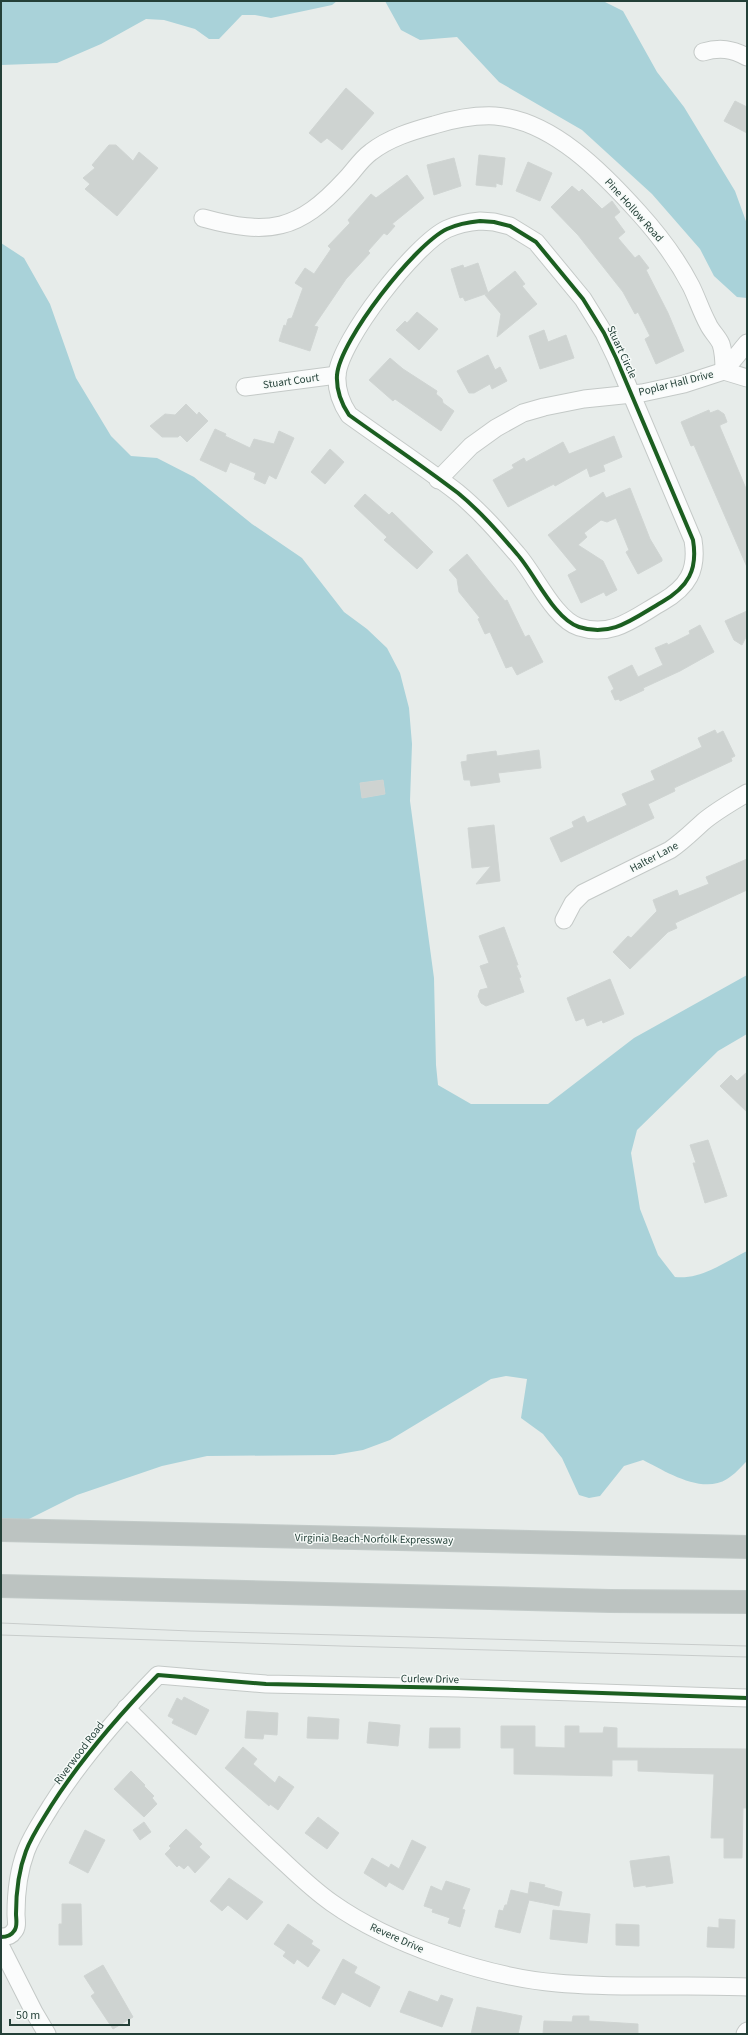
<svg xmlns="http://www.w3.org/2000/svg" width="748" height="2035" viewBox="0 0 748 2035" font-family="'Source Sans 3',sans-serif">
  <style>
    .water { fill: #a9d2d9 }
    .building { fill: #ced3d1; stroke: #d0d5d3 }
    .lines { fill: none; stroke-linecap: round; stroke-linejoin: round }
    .minor-casing { stroke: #c4c9c7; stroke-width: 19 }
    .motorway-casing { stroke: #c2cac8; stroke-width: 24 }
    .minor { stroke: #fbfcfc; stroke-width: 17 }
    .motorway { stroke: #bcc3c1; stroke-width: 22 }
    .tram { stroke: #c8cccb; stroke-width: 1 }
    .cycleway-casing { stroke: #f6faf8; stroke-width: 6 }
    .cycleway { stroke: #1b5e20; stroke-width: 4 }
    .labels { text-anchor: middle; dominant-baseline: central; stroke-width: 3; stroke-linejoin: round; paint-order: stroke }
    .street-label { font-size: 11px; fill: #244038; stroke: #f6faf8 }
  </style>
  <rect width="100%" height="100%" fill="#e7ecea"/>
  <g class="water">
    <path d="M 1,1 L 337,1 L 332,5 L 271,18 L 255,15 L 242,15 L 219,39 L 209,39 L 195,29 L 164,20 L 146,19 L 101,44 L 57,63 L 1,65 Z"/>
    <path d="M 385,1 L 603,1 L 623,11 L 657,72 L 684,107 L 735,191 L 747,224 L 747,298 L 737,297 L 714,276 L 700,249 L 652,194 L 582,130 L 499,82 L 457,37 L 420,40 L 401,30 Z"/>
    <path d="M 1,243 L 24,258 L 50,304 L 76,378 L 111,436 L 131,456 L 157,458 L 194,477 L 252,524 L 302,558 L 344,612 L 367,629 L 387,648 L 400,673 L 409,708 L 412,744 L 410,801 L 434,978 L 436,1065 L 438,1085 L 471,1104 L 548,1104 L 634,1038 L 747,975 L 747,1034 L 718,1051 L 637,1130 L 631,1153 L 640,1209 L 658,1255 L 675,1277 C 701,1280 725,1262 747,1251 L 747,1461 C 741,1467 734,1475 727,1479 C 702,1495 665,1471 643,1460 L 624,1466 L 600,1496 L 589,1498 L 579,1495 L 562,1458 L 543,1434 L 521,1418 L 527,1379 L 506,1376 L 491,1379 L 390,1440 L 363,1450 L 334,1455 L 207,1456 L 162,1466 L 77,1495 L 1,1533 Z"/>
  </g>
  <g class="building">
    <path d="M 346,88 L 374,113 L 342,150 L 327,138 L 321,143 L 309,133 Z"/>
    <path d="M 735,101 L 747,107 L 747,133 L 724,121 Z"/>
    <path d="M 109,145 L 116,145 L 133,161 L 139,152 L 158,168 L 117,216 L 85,189 L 90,184 L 83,178 L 95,168 L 92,165 Z"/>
    <path d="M 479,155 L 505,158 L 502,185 L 496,183 L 496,187 L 476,185 Z"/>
    <path d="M 454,158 L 461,186 L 434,195 L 427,165 Z"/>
    <path d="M 528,162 L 552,173 L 540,201 L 516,191 Z"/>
    <path d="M 407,175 L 424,198 L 392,224 L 395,226 L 387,235 L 384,233 L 368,251 L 370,253 L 346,279 L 314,326 L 318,327 L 310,351 L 279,341 L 284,325 L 286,326 L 288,319 L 292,318 L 303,288 L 295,283 L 305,268 L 314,274 L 331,249 L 328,246 L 350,223 L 348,220 L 371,194 L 376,198 Z"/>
    <path d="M 572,186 L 579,192 L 582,189 L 602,209 L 612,201 L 620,212 L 614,217 L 625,232 L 618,238 L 635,258 L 639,255 L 649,268 L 646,270 L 668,313 L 684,351 L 656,364 L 645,339 L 650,336 L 638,312 L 635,314 L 623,292 L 578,235 L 551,207 Z"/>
    <path d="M 478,263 L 488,293 L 465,301 L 463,297 L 460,298 L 451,269 L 463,265 L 464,268 Z"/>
    <path d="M 515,271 L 525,284 L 522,286 L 537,304 L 497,337 L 501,314 L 485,295 Z"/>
    <path d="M 417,312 L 438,329 L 419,350 L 396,330 L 405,321 L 407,323 Z"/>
    <path d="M 544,330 L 548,342 L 566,335 L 574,358 L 540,369 L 529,336 Z"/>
    <path d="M 488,355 L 495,370 L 500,367 L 507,381 L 492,389 L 490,384 L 474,393 L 469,393 L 457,371 Z"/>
    <path d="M 390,358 L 403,369 L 437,391 L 436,394 L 442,399 L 443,403 L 454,411 L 441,431 L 395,399 L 393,401 L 369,380 Z"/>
    <path d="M 186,404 L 197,415 L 199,412 L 208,421 L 187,442 L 180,435 L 178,437 L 162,437 L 150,426 L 165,414 L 175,415 Z"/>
    <path d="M 709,410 L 710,413 L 718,410 L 724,414 L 727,422 L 720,425 L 720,427 L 747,491 L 747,567 L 694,445 L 691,446 L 681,422 Z"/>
    <path d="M 215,429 L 226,434 L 225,436 L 250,448 L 254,439 L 274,444 L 279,431 L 294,438 L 276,479 L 269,475 L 265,484 L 254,479 L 256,473 L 230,462 L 226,472 L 200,460 Z"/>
    <path d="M 614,436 L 622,457 L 603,465 L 605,471 L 590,477 L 587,468 L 555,486 L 554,484 L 508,507 L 493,480 L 514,468 L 512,465 L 524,458 L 526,462 L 563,442 L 569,454 Z"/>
    <path d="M 330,449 L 344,462 L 325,484 L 311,472 Z"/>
    <path d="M 630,488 L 650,539 L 662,559 L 662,561 L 638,574 L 626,552 L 629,550 L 616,518 L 607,522 L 601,520 L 584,533 L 587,537 L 578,545 L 603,561 L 617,590 L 606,596 L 604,592 L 581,603 L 568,575 L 577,570 L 548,535 L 603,492 L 606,498 Z"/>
    <path d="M 365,494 L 389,515 L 392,512 L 433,552 L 417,569 L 384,540 L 387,537 L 354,506 Z"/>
    <path d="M 467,554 L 505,601 L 507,600 L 525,637 L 529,635 L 543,662 L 517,675 L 512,666 L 506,668 L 490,632 L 485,634 L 478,619 L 480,618 L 459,592 L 457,579 L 449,570 Z"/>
    <path d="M 747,611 L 747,635 L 742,645 L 734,640 L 725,621 Z"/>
    <path d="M 700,625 L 714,652 L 680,671 L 643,688 L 644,690 L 620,701 L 619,699 L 615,700 L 611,691 L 614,689 L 608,677 L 632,665 L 638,677 L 663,665 L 655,648 L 667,643 L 668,645 L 690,634 L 689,631 Z"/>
    <path d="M 715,730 L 717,734 L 723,731 L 735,756 L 731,758 L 732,761 L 674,788 L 675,791 L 648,804 L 654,818 L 561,862 L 550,838 L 574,827 L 572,822 L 584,816 L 587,823 L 627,805 L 622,794 L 655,780 L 651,771 L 702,747 L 698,738 Z"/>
    <path d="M 539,750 L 541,768 L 498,773 L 500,782 L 471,786 L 470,780 L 464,780 L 461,762 L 467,761 L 467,755 L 496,751 L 497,756 Z"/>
    <path d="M 383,780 L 385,794 L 362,798 L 360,783 Z"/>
    <path d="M 494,825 L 500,881 L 476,884 L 491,866 L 472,868 L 468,828 Z"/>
    <path d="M 747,859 L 747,890 L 675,923 L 677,928 L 668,932 L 630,969 L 613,952 L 628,936 L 631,938 L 657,911 L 653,900 L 677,890 L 679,896 L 709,884 L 706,877 Z"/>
    <path d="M 504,927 L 518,965 L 516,965 L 521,977 L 519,978 L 524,992 L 486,1006 L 481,1003 L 478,996 L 480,990 L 488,988 L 480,966 L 489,963 L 479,936 Z"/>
    <path d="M 610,979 L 624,1014 L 603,1023 L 602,1020 L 587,1026 L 584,1018 L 576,1021 L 567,998 Z"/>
    <path d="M 747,1072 L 747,1112 L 720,1086 L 731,1075 L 737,1081 Z"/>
    <path d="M 708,1140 L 727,1196 L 705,1203 L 693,1163 L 696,1163 L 690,1145 Z"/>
    <path d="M 184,1697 L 209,1710 L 196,1735 L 172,1723 L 174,1719 L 168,1716 L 177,1698 L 182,1701 Z"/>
    <path d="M 247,1711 L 278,1713 L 277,1735 L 264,1734 L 263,1739 L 245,1738 Z"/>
    <path d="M 308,1717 L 339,1719 L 338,1739 L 307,1738 Z"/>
    <path d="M 369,1722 L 400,1725 L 398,1746 L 367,1743 Z"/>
    <path d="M 501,1726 L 535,1726 L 535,1747 L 565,1748 L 565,1726 L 579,1726 L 579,1733 L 603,1733 L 604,1727 L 617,1728 L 617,1748 L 747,1749 L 747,1808 L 743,1808 L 742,1858 L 724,1858 L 724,1838 L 711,1838 L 714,1774 L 638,1771 L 638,1760 L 612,1760 L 612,1776 L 514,1774 L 514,1748 L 501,1748 Z"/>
    <path d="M 430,1728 L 460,1728 L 460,1748 L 429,1748 Z"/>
    <path d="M 243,1747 L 257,1759 L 253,1764 L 275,1783 L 279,1776 L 294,1787 L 278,1810 L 270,1804 L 269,1806 L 225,1768 Z"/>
    <path d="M 131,1771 L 145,1785 L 144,1786 L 154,1796 L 152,1798 L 157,1804 L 144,1817 L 114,1789 Z"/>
    <path d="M 318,1817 L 339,1833 L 327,1849 L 305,1833 Z"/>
    <path d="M 144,1822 L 151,1832 L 140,1840 L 133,1830 Z"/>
    <path d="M 186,1829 L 202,1844 L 199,1847 L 210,1857 L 195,1873 L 188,1865 L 184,1869 L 179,1865 L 177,1867 L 165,1854 L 171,1848 L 169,1846 Z"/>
    <path d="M 85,1830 L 105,1840 L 88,1873 L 69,1863 Z"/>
    <path d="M 412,1840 L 426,1847 L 403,1890 L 389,1882 L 386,1887 L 364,1873 L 372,1858 L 389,1868 L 391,1864 L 399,1869 Z"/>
    <path d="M 669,1856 L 673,1883 L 646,1887 L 646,1885 L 634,1887 L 630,1861 Z"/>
    <path d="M 229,1878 L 263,1902 L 247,1920 L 228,1905 L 222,1911 L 210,1901 Z"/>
    <path d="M 446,1881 L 470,1889 L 462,1909 L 465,1910 L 460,1927 L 448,1923 L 450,1918 L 432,1912 L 433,1909 L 424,1906 L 431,1886 L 442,1891 Z"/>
    <path d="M 530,1882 L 545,1885 L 544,1887 L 562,1892 L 559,1906 L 529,1900 L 520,1933 L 495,1927 L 499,1910 L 503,1911 L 505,1905 L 507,1905 L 511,1890 L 528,1894 Z"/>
    <path d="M 62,1904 L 81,1904 L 82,1945 L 59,1945 L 59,1924 L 62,1924 Z"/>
    <path d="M 553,1910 L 590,1914 L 587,1943 L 550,1939 Z"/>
    <path d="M 719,1919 L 735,1920 L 734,1948 L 707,1947 L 708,1927 L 719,1928 Z"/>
    <path d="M 288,1924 L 313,1941 L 311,1944 L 320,1950 L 308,1967 L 297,1959 L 294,1964 L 283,1956 L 286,1952 L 274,1944 Z"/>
    <path d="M 616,1924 L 639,1925 L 639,1946 L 616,1945 Z"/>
    <path d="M 343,1959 L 357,1967 L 354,1973 L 380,1987 L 370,2007 L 342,1992 L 335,2005 L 322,1998 Z"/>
    <path d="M 103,1965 L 133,2017 L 113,2029 L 91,1996 L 95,1993 L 84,1976 Z"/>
    <path d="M 409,1991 L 438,2002 L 441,1995 L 453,1999 L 442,2027 L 400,2012 Z"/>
    <path d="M 477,2007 L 522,2016 L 518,2034 L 471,2034 Z"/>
    <path d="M 573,2016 L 589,2016 L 589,2021 L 638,2024 L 638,2034 L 543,2034 L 544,2021 L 572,2022 Z"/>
  </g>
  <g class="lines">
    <g class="minor-casing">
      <g id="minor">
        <path d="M 703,52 C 720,47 732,49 747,57"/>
        <path d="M 203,218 C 269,236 298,231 345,180 C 354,171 360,160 371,152 C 389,138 412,131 434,125 C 454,119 474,115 495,116 C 552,120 603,173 639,213 C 658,234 677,259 691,286 C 697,298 701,311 708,324 C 711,331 718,337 721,344 C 724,353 724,362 724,371"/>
        <path d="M 480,221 L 494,222 L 510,226 L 536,242 L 583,299 L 604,333 L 616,358 L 693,540 C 698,570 688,587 662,602 C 634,618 612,638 579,627 C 554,619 535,574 517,554 C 499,533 480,511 458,493 C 423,466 385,441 349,415 C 341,403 336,391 337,375 C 340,340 415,244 447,229 C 458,224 469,222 480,221 Z"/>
        <path d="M 724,371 L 747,343"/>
        <path d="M 245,387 L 337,375"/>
        <path d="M 438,480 L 471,446 L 496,428 L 523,413 L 544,407 L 584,399 L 642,393 L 684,384 L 724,371 L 747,378"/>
        <path d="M 564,920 L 573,903 L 583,893 L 670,850 C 682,842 692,832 703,822 C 716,811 732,802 747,793"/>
        <path d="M 126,1708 C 174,1756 221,1803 270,1849 C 290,1867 309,1887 332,1903 C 390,1944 486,1977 557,1983 C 620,1989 684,1984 747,1987"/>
        <path d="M 1,1937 C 6,1937 11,1936 14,1931 C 18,1927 16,1919 16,1914 C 16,1892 18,1872 26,1851 C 32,1835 42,1821 51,1806 C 81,1759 118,1716 158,1675 L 266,1684 L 458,1688 L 747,1698"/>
        <path d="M 1,1947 L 34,2012 L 47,2034"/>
        <path d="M 745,2034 L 747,2031"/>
      </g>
    </g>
    <g class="motorway-casing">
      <g id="motorway">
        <path d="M 1,1530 L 747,1547"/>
        <path d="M 1,1586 L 610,1601 L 747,1602"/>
      </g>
    </g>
    <use href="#minor" class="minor"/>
    <use href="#motorway" class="motorway"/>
    <g class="tram">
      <path d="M 1,1623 L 190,1631 L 747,1646"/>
      <path d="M 1,1635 L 341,1646 L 747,1657"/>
    </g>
    <g class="cycleway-casing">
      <g id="cycleway">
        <path d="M 480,221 L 494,222 L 510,226 L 536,242 L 583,299 L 604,333 L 616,358 L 693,540 C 698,570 688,587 662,602 C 634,618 612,638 579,627 C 554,619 535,574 517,554 C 499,533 480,511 458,493 C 423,466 385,441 349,415 C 341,403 336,391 337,375 C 340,340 415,244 447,229 C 458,224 469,222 480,221 Z"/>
        <path d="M 1,1937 C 6,1937 11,1936 14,1931 C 18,1927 16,1919 16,1914 C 16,1892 18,1872 26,1851 C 32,1835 42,1821 51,1806 C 81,1759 118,1716 158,1675 L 266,1684 L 458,1688 L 747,1698"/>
      </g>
    </g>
    <use href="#cycleway" class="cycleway"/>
  </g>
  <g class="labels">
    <g class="street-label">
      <text transform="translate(634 210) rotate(48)">Pine Hollow Road</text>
      <text transform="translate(622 352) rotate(65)">Stuart Circle</text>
      <text transform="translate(291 381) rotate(-8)">Stuart Court</text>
      <text transform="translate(676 383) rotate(-14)">Poplar Hall Drive</text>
      <text transform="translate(654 857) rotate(-28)">Halter Lane</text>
      <text transform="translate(374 1539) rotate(1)">Virginia Beach-Norfolk Expressway</text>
      <text transform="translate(430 1679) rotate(1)">Curlew Drive</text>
      <text transform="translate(79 1753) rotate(-53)">Riverwood Road</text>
      <text transform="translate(397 1938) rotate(24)">Revere Drive</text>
    </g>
  </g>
  <rect width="748" height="2035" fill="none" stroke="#244038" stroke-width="4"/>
  <path d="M10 2019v6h119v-6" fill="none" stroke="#244038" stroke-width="2"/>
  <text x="16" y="2019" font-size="12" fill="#244038" stroke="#f6faf8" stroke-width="3" paint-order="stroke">50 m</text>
</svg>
